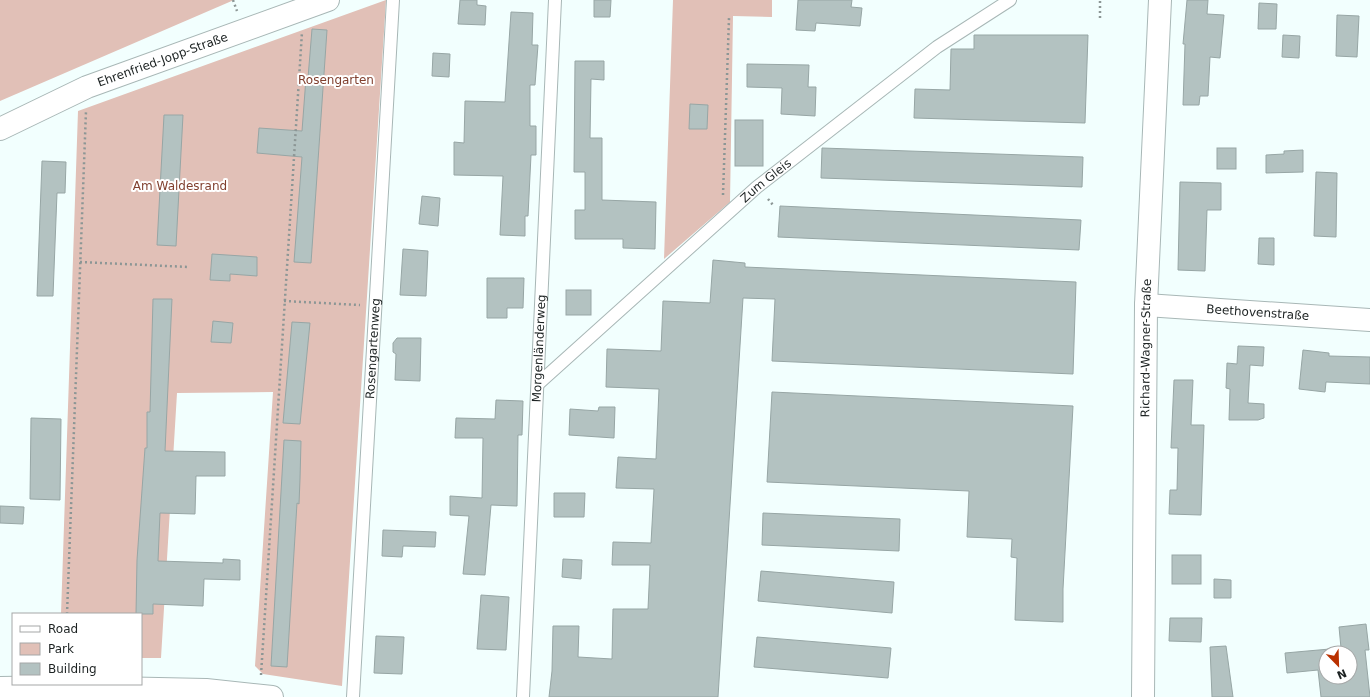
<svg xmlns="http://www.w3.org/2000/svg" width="1370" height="697" viewBox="0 0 1370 697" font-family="'DejaVu Sans',sans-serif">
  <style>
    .green { fill: #e1c0b7 }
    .building { fill: #b3c2c1; stroke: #97a6a5; fill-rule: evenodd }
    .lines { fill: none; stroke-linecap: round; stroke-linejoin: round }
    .service-casing { stroke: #a8b7b6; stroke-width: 14 }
    .minor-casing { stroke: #a8b7b6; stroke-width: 24 }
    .path { stroke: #8c9695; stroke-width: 2.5; stroke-dasharray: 2 3; stroke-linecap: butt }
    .service { stroke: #fff; stroke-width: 12 }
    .minor { stroke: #fff; stroke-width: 22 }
    .labels { text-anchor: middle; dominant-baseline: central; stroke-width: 4; stroke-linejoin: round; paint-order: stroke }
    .street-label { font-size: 12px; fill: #1d2323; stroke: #fff }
    .park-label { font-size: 12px; fill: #803f2e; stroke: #fff }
  </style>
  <rect width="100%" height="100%" fill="#f2fffe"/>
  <g class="green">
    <path d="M 0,0 L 234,0 L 0,101 Z"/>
    <path d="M 386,0 L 342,686 L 263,674 L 255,666 L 273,392 L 177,393 L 161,658 L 141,658 L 141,614 L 61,614 L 78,111 Z"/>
    <path d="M 673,0 L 772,0 L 772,17 L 733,16 L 730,202 L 664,259 Z"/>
  </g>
  <g class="building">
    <path d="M 460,0 L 477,0 L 477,5 L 486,6 L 485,25 L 458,24 Z"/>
    <path d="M 594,0 L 611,0 L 610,17 L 594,17 Z"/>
    <path d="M 798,0 L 852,0 L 851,7 L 862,8 L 860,26 L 816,23 L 815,31 L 796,30 Z"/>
    <path d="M 1187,0 L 1208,0 L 1207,14 L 1224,15 L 1220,58 L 1210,57 L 1208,96 L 1200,96 L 1199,105 L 1183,105 L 1185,44 L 1183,44 Z"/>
    <path d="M 1259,3 L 1277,4 L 1276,29 L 1258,29 Z"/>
    <path d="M 511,12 L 533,13 L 532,45 L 538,45 L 535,85 L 530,85 L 530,126 L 536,126 L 536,155 L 531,155 L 528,216 L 525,216 L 525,236 L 500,235 L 503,176 L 454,175 L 454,142 L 464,143 L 465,101 L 505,102 Z"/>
    <path d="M 1337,15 L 1359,16 L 1357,57 L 1336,56 Z"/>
    <path d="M 312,29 L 327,30 L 311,263 L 294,262 L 302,157 L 257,153 L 259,128 L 302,131 L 306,78 L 308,78 Z"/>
    <path d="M 974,35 L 1088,35 L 1085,123 L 914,118 L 915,89 L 950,90 L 951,49 L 974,49 Z"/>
    <path d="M 1283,35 L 1300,36 L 1299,58 L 1282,57 Z"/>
    <path d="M 433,53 L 450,54 L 449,77 L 432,76 Z"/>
    <path d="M 575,61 L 604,61 L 604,80 L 591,79 L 590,138 L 602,138 L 602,200 L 656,202 L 655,249 L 623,248 L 623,239 L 575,239 L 575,210 L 585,210 L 585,172 L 574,172 Z"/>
    <path d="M 747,64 L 809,65 L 808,87 L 816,87 L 815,116 L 781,114 L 782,88 L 747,87 Z"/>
    <path d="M 690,104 L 708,105 L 707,129 L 689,129 Z"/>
    <path d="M 164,115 L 183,115 L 176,246 L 157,245 Z"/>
    <rect x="735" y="120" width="28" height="46"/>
    <path d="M 822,148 L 1083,157 L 1082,187 L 821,178 Z"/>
    <rect x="1217" y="148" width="19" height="21"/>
    <path d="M 1303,150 L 1303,172 L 1266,173 L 1266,155 L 1284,154 L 1284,151 Z"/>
    <path d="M 42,161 L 66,162 L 65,193 L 57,193 L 53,296 L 37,296 Z"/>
    <path d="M 1316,172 L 1337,173 L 1336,237 L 1314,236 Z"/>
    <path d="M 1180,182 L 1221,183 L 1221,210 L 1207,210 L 1205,271 L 1178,270 Z"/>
    <path d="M 422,196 L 440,198 L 438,226 L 419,224 Z"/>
    <path d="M 780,206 L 1081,220 L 1079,250 L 778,237 Z"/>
    <path d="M 1259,238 L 1274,238 L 1274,265 L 1258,264 Z"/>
    <path d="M 403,249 L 428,251 L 426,296 L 400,295 Z"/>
    <path d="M 212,254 L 257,257 L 257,276 L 230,274 L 230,281 L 210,280 Z"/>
    <path d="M 713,260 L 745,263 L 745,267 L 1076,282 L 1073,374 L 772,361 L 775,299 L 743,298 L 718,697 L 549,697 L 552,671 L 553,626 L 579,626 L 578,657 L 612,659 L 613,609 L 648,609 L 650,565 L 612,565 L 613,542 L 651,543 L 654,489 L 616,488 L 618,457 L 656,459 L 659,389 L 606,387 L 607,349 L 661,351 L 663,301 L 710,303 Z"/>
    <path d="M 487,278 L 524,278 L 523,308 L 507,308 L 507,318 L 487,318 Z"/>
    <rect x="566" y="290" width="25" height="25"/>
    <path d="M 153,299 L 172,299 L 165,451 L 225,452 L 225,476 L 196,476 L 195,514 L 160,513 L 158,561 L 223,563 L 223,559 L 240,560 L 240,580 L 204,579 L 203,606 L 153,604 L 153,614 L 136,614 L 137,560 L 145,448 L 147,448 L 147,412 L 150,412 Z"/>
    <path d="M 213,321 L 233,323 L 231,343 L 211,342 Z"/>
    <path d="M 292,322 L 310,323 L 300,424 L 283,423 Z"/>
    <path d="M 397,338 L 421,338 L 420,381 L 395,380 L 396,354 L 393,352 L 393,343 Z"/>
    <path d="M 1238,346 L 1264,347 L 1263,366 L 1250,365 L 1248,403 L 1264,404 L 1264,418 L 1258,420 L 1229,420 L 1230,389 L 1226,388 L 1227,363 L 1237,364 Z"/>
    <path d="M 1303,350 L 1329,353 L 1329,356 L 1370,357 L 1370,384 L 1326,382 L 1325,392 L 1299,389 Z"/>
    <path d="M 1174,380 L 1193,380 L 1191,425 L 1204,425 L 1201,515 L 1169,514 L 1170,490 L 1177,490 L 1178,448 L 1171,448 Z"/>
    <path d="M 772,392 L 1073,406 L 1063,589 L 1063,622 L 1015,620 L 1017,558 L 1011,557 L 1012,539 L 967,537 L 969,491 L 767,482 Z"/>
    <path d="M 496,400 L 523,401 L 522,435 L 518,435 L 517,506 L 491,505 L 485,575 L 463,574 L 469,516 L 450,515 L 450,496 L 482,498 L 483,438 L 455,438 L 456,418 L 495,419 Z"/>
    <path d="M 599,407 L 615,407 L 614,438 L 569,435 L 570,409 L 598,411 Z"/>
    <path d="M 31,418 L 61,419 L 60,500 L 30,499 Z"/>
    <path d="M 284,440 L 301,441 L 300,479 L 299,504 L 297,503 L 287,667 L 271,666 Z"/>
    <path d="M 554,493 L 585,493 L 584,517 L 554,517 Z"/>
    <path d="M 0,506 L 24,507 L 23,524 L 0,523 Z"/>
    <path d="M 763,513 L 900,519 L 899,551 L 762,545 Z"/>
    <path d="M 383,530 L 436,532 L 435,547 L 403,546 L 402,557 L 382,556 Z"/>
    <rect x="1172" y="555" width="29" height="29"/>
    <path d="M 563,559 L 582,560 L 581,579 L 562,577 Z"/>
    <path d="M 761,571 L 894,582 L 892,613 L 758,601 Z"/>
    <path d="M 1214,579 L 1231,580 L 1231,598 L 1214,598 Z"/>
    <path d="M 481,595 L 509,597 L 506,650 L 477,649 Z"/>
    <path d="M 1170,618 L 1202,618 L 1201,642 L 1169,641 Z"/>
    <path d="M 1366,624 L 1369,650 L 1365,650 L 1370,697 L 1321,697 L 1318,670 L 1287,673 L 1285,653 L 1341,648 L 1339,627 ZM 1326,653 L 1350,653 L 1350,677 L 1326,677 Z"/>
    <path d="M 376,636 L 404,637 L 402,674 L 374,673 Z"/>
    <path d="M 757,637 L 891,648 L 888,678 L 754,667 Z"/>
    <path d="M 1226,646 L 1233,697 L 1212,697 L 1210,647 Z"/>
  </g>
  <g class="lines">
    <g class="service-casing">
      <g id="service">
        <path id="s1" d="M 539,383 L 757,187 L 937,47 L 1010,0"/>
        <path id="s2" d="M 353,697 L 393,0"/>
        <path id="s3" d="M 523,697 L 555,0"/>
      </g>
    </g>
    <g class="minor-casing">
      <g id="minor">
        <path id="s4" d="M 0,129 L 87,87 L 328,0"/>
        <path id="s5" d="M 1146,305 L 1370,320"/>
        <path d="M 0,688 L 64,687 L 206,690 L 272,697"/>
        <path id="s6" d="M 1143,697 L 1146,305 L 1160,0"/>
      </g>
    </g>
    <g class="path">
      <path d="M 233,0 L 237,11"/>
      <path d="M 1100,18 L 1100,0"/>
      <path d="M 723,195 L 729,18"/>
      <path d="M 768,199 L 773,205"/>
      <path d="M 80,262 L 189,267"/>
      <path d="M 284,301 L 360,305"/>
      <path d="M 67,614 L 86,111"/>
      <path d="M 261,675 L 302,32"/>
    </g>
    <use href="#service" class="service"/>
    <use href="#minor" class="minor"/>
  </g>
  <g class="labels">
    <g class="street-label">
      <text stroke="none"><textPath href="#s4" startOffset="177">Ehrenfried-Jopp-Straße</textPath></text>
      <text stroke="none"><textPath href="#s1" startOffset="304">Zum Gleis</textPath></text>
      <text stroke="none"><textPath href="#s5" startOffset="112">Beethovenstraße</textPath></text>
      <text stroke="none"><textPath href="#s2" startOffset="349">Rosengartenweg</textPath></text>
      <text stroke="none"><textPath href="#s6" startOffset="349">Richard-Wagner-Straße</textPath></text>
      <text stroke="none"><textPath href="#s3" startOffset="349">Morgenländerweg</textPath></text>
    </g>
    <g class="park-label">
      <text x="336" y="80">Rosengarten</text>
      <text x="180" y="186">Am Waldesrand</text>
    </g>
  </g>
  <rect x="12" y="613" width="130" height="72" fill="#ffffff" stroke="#a5a7a7"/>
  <rect x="20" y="626" width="20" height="6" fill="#ffffff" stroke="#a5a7a7"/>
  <text x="48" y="633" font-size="12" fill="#1d2323">Road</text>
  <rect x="20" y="643" width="20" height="12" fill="#e1c0b7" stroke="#a5a7a7"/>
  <text x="48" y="653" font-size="12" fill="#1d2323">Park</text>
  <rect x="20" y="663" width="20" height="12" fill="#b3c2c1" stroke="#a5a7a7"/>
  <text x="48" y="673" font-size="12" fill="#1d2323">Building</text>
  <g transform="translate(1338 665) rotate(157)"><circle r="19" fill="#ffffff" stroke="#a5a7a7"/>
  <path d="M0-3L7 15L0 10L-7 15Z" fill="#ba3100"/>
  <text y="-6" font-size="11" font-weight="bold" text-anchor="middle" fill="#1d2323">N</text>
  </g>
</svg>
